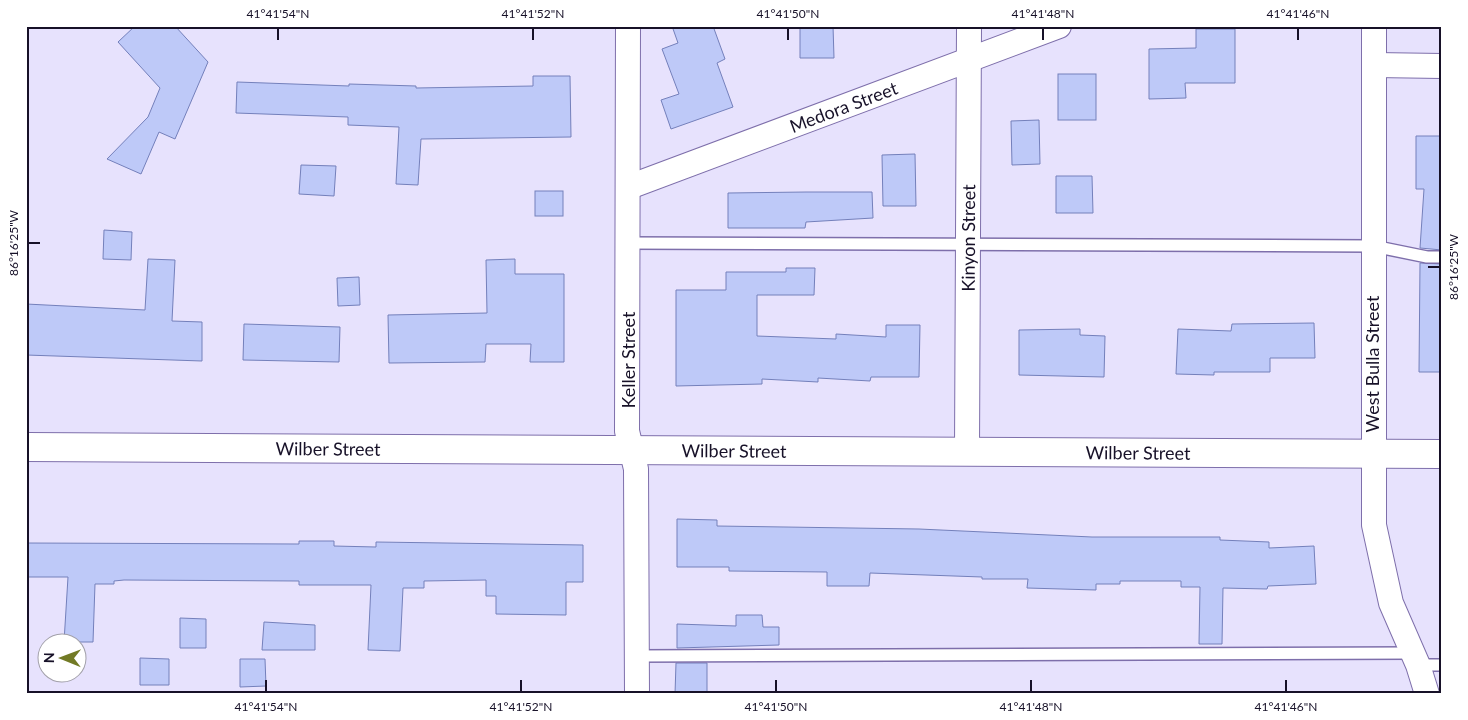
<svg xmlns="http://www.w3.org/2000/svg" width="1468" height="720" viewBox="0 0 1468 720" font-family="Lato,sans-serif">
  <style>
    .building { fill: #bec9f8; stroke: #7480bb }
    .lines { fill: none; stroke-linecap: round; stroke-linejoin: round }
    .lane-casing { stroke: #7e6fab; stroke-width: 14 }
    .street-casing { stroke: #7e6fab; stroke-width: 26 }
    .secondary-casing { stroke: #7e6fab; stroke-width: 30 }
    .lane { stroke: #fff; stroke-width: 11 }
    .street { stroke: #fff; stroke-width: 24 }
    .secondary { stroke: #fff; stroke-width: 28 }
    .ticks { fill: none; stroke: #171128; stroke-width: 2 }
    .labels { text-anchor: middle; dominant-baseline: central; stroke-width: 4.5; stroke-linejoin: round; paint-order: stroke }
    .street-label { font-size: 18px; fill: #171128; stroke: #fff }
    .neatline { fill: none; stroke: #171128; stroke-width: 2 }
    .ticks-label { font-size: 12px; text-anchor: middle; fill: #171128 }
  </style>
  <rect width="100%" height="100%" fill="#e7e2fd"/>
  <g class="building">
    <path d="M 135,26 L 175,26 L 208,62 L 175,139 L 159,132 L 141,174 L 107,159 L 148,117 L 160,88 L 118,42 Z"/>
    <path d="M 672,26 L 713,26 L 725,59 L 717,63 L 733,107 L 671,129 L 661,100 L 679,94 L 662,49 L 678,43 Z"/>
    <path d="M 800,26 L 833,26 L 834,58 L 800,58 Z"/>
    <path d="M 1196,29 L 1235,29 L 1235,83 L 1185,83 L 1186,98 L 1149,99 L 1149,49 L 1196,48 Z"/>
    <rect x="1058" y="74" width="38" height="46"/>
    <path d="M 533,76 L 570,76 L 571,137 L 421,139 L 418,185 L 396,184 L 399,127 L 348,125 L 348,117 L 236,113 L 237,82 L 349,86 L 349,84 L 416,86 L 416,88 L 533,86 Z"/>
    <path d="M 1039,120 L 1040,164 L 1012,165 L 1011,121 Z"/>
    <path d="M 1416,136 L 1442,136 L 1442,250 L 1420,248 L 1424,189 L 1416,189 Z"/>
    <path d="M 915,154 L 916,206 L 883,206 L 882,155 Z"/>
    <path d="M 301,165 L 336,166 L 334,196 L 299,194 Z"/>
    <path d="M 1056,176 L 1092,176 L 1093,213 L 1056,213 Z"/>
    <rect x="535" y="191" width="28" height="25"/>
    <path d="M 806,192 L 872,192 L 873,218 L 806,222 L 805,228 L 728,228 L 728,193 Z"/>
    <path d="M 104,230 L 132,232 L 131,260 L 103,259 Z"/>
    <path d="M 148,259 L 175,260 L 172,321 L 202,322 L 202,361 L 26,355 L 26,304 L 145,310 Z"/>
    <path d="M 515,259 L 515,274 L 564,274 L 564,362 L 530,362 L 531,344 L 486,344 L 485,362 L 389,363 L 388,315 L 487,313 L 486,260 Z"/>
    <path d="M 1420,263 L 1442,264 L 1442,372 L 1419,372 Z"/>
    <path d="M 786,268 L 815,268 L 814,295 L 757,295 L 757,336 L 836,339 L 836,334 L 886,337 L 886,325 L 920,325 L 919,377 L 871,377 L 870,381 L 818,378 L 818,382 L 762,379 L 762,384 L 676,386 L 676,290 L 726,290 L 726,272 L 786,272 Z"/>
    <path d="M 359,277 L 360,305 L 338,306 L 337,278 Z"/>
    <path d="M 1314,323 L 1315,358 L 1270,358 L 1270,372 L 1214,372 L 1214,375 L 1176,374 L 1178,329 L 1231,331 L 1232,324 Z"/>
    <path d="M 244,324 L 340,327 L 339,362 L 243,360 Z"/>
    <path d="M 1080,329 L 1080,335 L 1105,336 L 1104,377 L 1019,375 L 1019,330 Z"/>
    <path d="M 677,519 L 717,520 L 717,526 L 919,529 L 1092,537 L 1220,537 L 1220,540 L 1269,542 L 1269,548 L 1314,546 L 1316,584 L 1268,586 L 1267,589 L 1223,588 L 1222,644 L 1199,644 L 1200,587 L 1181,587 L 1181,581 L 1120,581 L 1120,584 L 1096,584 L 1096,590 L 1027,588 L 1028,579 L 982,579 L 982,577 L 870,573 L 869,586 L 827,586 L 827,572 L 729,571 L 729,567 L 677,567 Z"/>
    <path d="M 299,541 L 334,541 L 334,546 L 376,547 L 376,542 L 583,545 L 583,582 L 566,582 L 566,615 L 496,614 L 496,596 L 486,596 L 486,580 L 424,581 L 424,588 L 403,588 L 400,651 L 368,650 L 371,585 L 299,585 L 299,581 L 124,580 L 114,581 L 114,584 L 95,584 L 93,642 L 64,642 L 68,577 L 26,577 L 26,543 L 299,544 Z"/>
    <path d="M 736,615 L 762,615 L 763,627 L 779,627 L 779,645 L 677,648 L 677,624 L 736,626 Z"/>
    <path d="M 180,618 L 206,619 L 206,648 L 180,648 Z"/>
    <path d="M 264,622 L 315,625 L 315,650 L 262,650 Z"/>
    <path d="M 140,658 L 169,659 L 169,685 L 140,685 Z"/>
    <path d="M 240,659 L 265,659 L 266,686 L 240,687 Z"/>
    <path d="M 676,663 L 707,663 L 707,694 L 675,694 Z"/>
  </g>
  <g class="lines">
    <g class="lane-casing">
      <g id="lane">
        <path d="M 628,243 L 1373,246 L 1427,257 L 1442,257"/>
        <path d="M 637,656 L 1413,653"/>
        <path d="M 1418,665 L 1442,665"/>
      </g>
    </g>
    <g class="street-casing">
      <g id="street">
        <path d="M 628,26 L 627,431 L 636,469 L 637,694"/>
        <path d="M 1374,26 L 1374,525 L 1391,603 L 1418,665 L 1427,694"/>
        <path d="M 1375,65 L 1442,66"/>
        <path id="s1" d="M 629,187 L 1059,26"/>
        <path id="s2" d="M 967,450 L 969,26"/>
      </g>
    </g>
    <g class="secondary-casing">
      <g id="secondary">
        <path id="s3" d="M 26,447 L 1442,454"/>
      </g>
    </g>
    <use href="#lane" class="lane"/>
    <use href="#street" class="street"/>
    <use href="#secondary" class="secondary"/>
  </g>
  <path class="ticks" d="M 278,40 L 278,28M 533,40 L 533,28M 788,40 L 788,28M 1043,40 L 1043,28M 1298,40 L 1298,28M 28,243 L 40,243M 1428,267 L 1440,267M 266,692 L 266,680M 521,692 L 521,680M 776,692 L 776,680M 1031,692 L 1031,680M 1286,692 L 1286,680"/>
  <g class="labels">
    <g class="street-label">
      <text stroke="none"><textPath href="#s1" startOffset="229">Medora Street</textPath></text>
      <text stroke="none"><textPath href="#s2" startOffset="212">Kinyon Street</textPath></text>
      <text transform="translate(628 360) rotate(-90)">Keller Street</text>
      <text transform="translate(1372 364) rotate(-90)">West Bulla Street</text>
      <text stroke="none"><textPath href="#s3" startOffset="302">Wilber Street</textPath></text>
      <text stroke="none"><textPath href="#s3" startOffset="708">Wilber Street</textPath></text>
      <text stroke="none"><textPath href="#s3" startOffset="1112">Wilber Street</textPath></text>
    </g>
  </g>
  <rect width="1468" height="720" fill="none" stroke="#ffffff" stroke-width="55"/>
  <g transform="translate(62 658) rotate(271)"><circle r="24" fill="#ffffff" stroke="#a2a0a9"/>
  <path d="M0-4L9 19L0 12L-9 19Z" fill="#727a25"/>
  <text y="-8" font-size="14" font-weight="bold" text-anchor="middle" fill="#171128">N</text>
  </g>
  <rect x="28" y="28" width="1412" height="664" class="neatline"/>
  <g class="ticks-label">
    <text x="278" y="18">41°41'54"N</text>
    <text x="533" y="18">41°41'52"N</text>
    <text x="788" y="18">41°41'50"N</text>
    <text x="1043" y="18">41°41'48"N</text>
    <text x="1298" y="18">41°41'46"N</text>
    <text transform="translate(14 243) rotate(-90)" y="4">86°16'25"W</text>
    <text transform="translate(1454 267) rotate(-90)" y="4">86°16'25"W</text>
    <text x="266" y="711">41°41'54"N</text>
    <text x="521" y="711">41°41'52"N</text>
    <text x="776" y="711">41°41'50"N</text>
    <text x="1031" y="711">41°41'48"N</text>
    <text x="1286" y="711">41°41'46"N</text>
  </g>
</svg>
